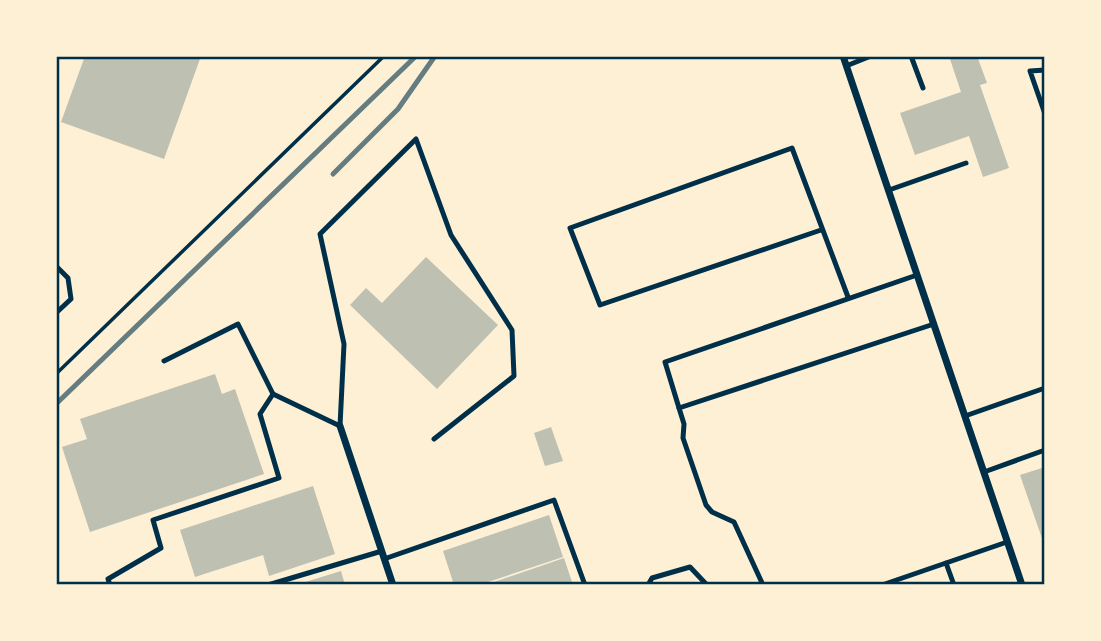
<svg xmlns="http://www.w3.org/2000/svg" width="1101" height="641" viewBox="0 0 1101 641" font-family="'Fira Sans Condensed',sans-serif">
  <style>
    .building { fill: #bec0b2 }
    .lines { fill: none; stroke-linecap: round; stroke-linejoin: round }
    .path { stroke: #003049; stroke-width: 3.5 }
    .service { stroke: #003049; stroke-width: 5 }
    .minor { stroke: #003049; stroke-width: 7 }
    .rail { stroke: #657d81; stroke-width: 5 }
    .neatline { fill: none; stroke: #003049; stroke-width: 2.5 }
  </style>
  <rect width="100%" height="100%" fill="#fdf0d5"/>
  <g class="building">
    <path d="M 85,56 L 201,56 L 164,159 L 61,122 Z"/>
    <path d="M 949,56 L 977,56 L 987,83 L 980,85 L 1009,168 L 983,177 L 969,136 L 915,155 L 900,113 L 961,92 Z"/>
    <path d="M 426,257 L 498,325 L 437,389 L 350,305 L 366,288 L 382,303 Z"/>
    <path d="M 215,374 L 222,394 L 235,389 L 264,474 L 90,532 L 62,447 L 87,439 L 80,419 Z"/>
    <path d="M 551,427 L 563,461 L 545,466 L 534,433 Z"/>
    <path d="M 1045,467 L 1045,547 L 1020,475 Z"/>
    <path d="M 313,486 L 335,554 L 269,576 L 263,555 L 195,577 L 180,530 Z"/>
    <path d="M 549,515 L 563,557 L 479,585 L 454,585 L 443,551 Z"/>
    <path d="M 564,558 L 573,585 L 485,585 Z"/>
    <path d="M 341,571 L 345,585 L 299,585 L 299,584 Z"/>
  </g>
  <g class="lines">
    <path class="path" d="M 56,374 L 384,56"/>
    <g class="service">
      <path d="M 911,56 L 923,88"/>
      <path d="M 846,66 L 871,56"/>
      <path d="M 1045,70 L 1030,71 L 1045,114"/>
      <path d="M 889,190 L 966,163"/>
      <path d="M 821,230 L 600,305 L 570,228 L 792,148 L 848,297"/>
      <path d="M 56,266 L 68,278 L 71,299 L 56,313"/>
      <path d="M 917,275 L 665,362 L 679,408 L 934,324"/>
      <path d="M 164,361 L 238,324 L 273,394"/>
      <path d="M 679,408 L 684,424 L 683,438 L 706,505 L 712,512 L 734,522 L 763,585"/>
      <path d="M 965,416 L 1045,388"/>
      <path d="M 984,472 L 1045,450"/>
      <path d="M 384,559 L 554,500 L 585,585"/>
      <path d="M 946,563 L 954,585"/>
      <path d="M 110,585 L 108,579 L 161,548 L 153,520 L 279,478 L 260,414 L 273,394 L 340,426 L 344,344 L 320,234 L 416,139 L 451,235 L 512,330 L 514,376 L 434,439"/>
      <path d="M 268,585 L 382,551"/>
      <path d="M 648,585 L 652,578 L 690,567 L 707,585"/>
      <path d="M 882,585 L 1007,542"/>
    </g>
    <g class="minor">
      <path d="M 843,56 L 1022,585"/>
      <path d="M 340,426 L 393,585"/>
    </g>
    <g class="rail">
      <path d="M 333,174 L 398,109 L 435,56"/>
      <path d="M 56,404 L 416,56"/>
    </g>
  </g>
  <rect width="1101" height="641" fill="none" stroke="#fdf0d5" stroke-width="116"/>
  <rect x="58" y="58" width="985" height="525" class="neatline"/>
</svg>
